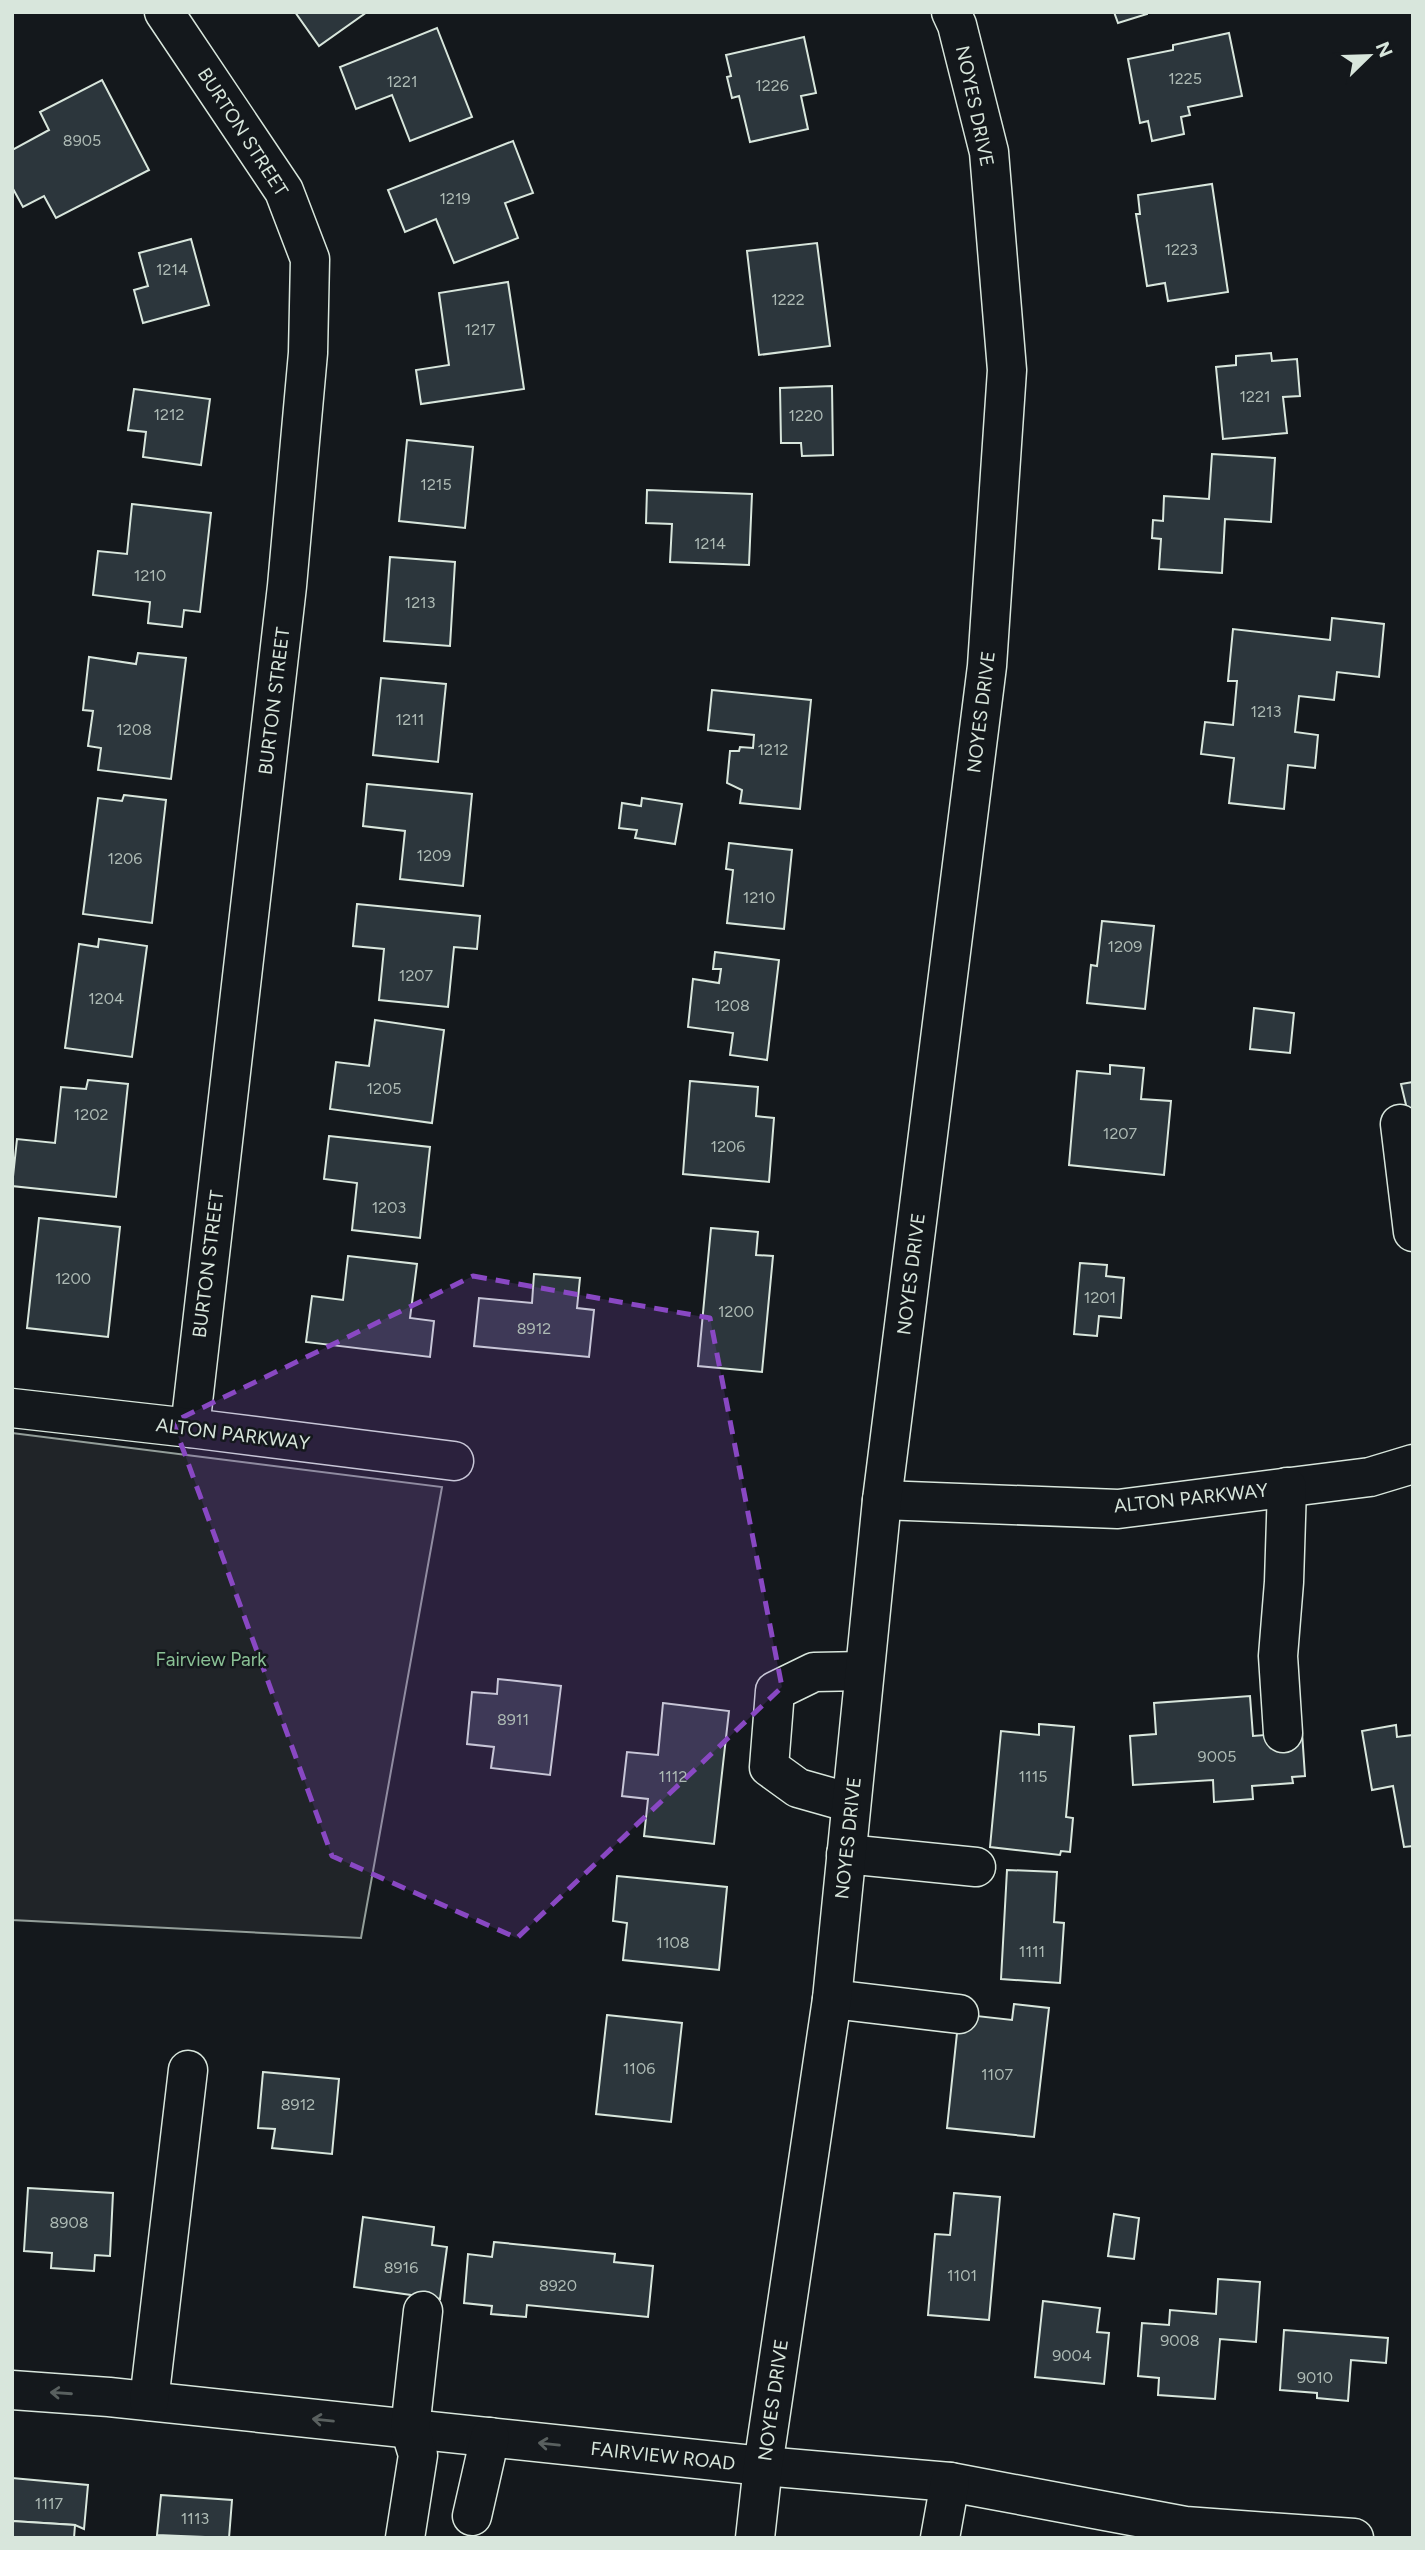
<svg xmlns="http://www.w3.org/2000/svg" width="1425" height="2550" viewBox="0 0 1425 2550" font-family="Figtree,sans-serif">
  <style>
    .green { fill: #202428; stroke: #939e99; stroke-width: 2 }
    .building { fill: #2c363c; stroke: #d8e6dc; stroke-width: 2 }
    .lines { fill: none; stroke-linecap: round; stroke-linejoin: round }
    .minor-casing { stroke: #d8e6dc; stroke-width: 41 }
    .minor { stroke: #14181c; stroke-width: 38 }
    .oneway { stroke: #59605f }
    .marked { fill: #8948c3; fill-opacity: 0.2; stroke: #8948c3; stroke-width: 5; stroke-dasharray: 14 9; stroke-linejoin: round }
    .labels { text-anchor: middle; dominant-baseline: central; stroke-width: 5; stroke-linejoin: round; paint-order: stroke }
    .number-label { font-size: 16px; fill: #adbab4 }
    .street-label { font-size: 19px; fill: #d8e6dc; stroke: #14181c }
    .park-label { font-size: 19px; fill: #8ac095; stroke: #14181c }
  </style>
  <rect width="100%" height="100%" fill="#14181c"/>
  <path class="green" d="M 12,1433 L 442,1487 L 361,1938 L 12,1920 Z"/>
  <g class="building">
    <path d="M 295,12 L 367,12 L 319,46 Z"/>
    <path d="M 1114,12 L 1147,12 L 1147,14 L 1118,23 Z"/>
    <path d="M 437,28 L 472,117 L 410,141 L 392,95 L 356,109 L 340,67 Z"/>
    <path d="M 1229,33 L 1242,96 L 1188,107 L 1190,115 L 1181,117 L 1184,134 L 1152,141 L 1148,121 L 1140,123 L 1128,59 L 1173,50 L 1173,45 Z"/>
    <path d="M 804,37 L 816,93 L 801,96 L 808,129 L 750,142 L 739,96 L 732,98 L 727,77 L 731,76 L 726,55 Z"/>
    <path d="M 102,80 L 149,170 L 56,218 L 44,196 L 23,207 L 12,187 L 12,150 L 49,130 L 40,112 Z"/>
    <path d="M 513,141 L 533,193 L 505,203 L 518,238 L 454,263 L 436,219 L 405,232 L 388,190 Z"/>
    <path d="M 1212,184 L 1228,292 L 1168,301 L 1165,283 L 1147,286 L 1136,214 L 1140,214 L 1138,195 Z"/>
    <path d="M 191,239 L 209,305 L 143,323 L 134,290 L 148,286 L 139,253 Z"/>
    <path d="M 817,243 L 830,346 L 759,355 L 747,251 Z"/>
    <path d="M 508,282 L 524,389 L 421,404 L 416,370 L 449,365 L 439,293 Z"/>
    <path d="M 1271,353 L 1272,361 L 1297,359 L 1300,396 L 1283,397 L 1287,433 L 1223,439 L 1216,367 L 1236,365 L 1236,356 Z"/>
    <path d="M 832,386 L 833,455 L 802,456 L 801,443 L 781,443 L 780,388 Z"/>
    <path d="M 134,389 L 210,399 L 201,465 L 143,457 L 146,432 L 128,430 Z"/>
    <path d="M 407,440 L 473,447 L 465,528 L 399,521 Z"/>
    <path d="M 1212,454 L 1275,458 L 1271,522 L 1225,519 L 1222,573 L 1159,569 L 1161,539 L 1152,538 L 1153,520 L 1163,521 L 1164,496 L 1209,499 Z"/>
    <path d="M 647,490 L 752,494 L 749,565 L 670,562 L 672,524 L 646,523 Z"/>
    <path d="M 132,504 L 211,513 L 200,612 L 184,610 L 182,627 L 148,623 L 150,602 L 93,595 L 98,551 L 127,554 Z"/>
    <path d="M 390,557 L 455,562 L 450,646 L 384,641 Z"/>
    <path d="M 1332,618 L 1384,624 L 1379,677 L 1337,672 L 1334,700 L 1299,696 L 1295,732 L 1318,735 L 1315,768 L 1288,765 L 1284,809 L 1229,803 L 1234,758 L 1201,754 L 1205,722 L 1233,725 L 1237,681 L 1228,681 L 1233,629 L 1330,640 Z"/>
    <path d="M 138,653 L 186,658 L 171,779 L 98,770 L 101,748 L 88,746 L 93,711 L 83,710 L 89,657 L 136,664 Z"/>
    <path d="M 381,678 L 446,684 L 438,762 L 373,755 Z"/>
    <path d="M 712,690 L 811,700 L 800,809 L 740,803 L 742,790 L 727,783 L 730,751 L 739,751 L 740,747 L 753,748 L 754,735 L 708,730 Z"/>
    <path d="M 367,784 L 472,794 L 463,886 L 400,879 L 405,831 L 363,826 Z"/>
    <path d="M 124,795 L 166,800 L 152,923 L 83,914 L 98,798 L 122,801 Z"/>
    <path d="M 642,798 L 682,804 L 675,844 L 635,838 L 637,830 L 619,828 L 622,803 L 641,806 Z"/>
    <path d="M 729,843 L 792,850 L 784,929 L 727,923 L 733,870 L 726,869 Z"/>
    <path d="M 357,904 L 480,916 L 477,949 L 454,947 L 448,1007 L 379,1000 L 384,949 L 353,946 Z"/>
    <path d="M 1102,921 L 1154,926 L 1145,1009 L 1087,1003 L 1091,965 L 1097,966 Z"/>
    <path d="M 99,939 L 147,946 L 132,1057 L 65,1048 L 79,944 L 98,947 Z"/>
    <path d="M 715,952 L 779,960 L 767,1060 L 730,1055 L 733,1033 L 688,1027 L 693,979 L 719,983 L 721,969 L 713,969 Z"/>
    <path d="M 1254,1008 L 1294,1013 L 1290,1053 L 1250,1049 Z"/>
    <path d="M 375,1020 L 444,1030 L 432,1123 L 330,1109 L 336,1062 L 369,1066 Z"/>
    <path d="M 1110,1065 L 1144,1068 L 1141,1099 L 1171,1101 L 1164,1175 L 1069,1165 L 1077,1071 L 1110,1074 Z"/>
    <path d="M 88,1080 L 128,1084 L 116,1197 L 12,1186 L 17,1139 L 55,1143 L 61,1087 L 86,1089 Z"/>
    <path d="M 690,1081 L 758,1087 L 756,1116 L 774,1118 L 769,1182 L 683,1174 Z"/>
    <path d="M 1413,1082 L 1413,1163 L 1413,1134 L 1401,1084 Z"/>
    <path d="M 329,1136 L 430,1147 L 420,1238 L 352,1230 L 357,1183 L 324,1179 Z"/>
    <path d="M 39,1218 L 120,1227 L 108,1337 L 27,1328 Z"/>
    <path d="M 711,1228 L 758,1232 L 756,1255 L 773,1256 L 762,1372 L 698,1366 Z"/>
    <path d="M 348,1256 L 417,1264 L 410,1318 L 434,1321 L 430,1357 L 306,1342 L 312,1296 L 343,1300 Z"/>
    <path d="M 1080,1263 L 1107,1265 L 1106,1276 L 1124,1278 L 1121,1318 L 1099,1316 L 1097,1336 L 1074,1334 Z"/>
    <path d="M 534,1274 L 580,1278 L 577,1308 L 594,1310 L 589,1357 L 474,1346 L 479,1298 L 532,1303 Z"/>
    <path d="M 498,1679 L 561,1686 L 550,1775 L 491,1768 L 494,1747 L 467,1744 L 472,1692 L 497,1694 Z"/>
    <path d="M 1250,1696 L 1253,1736 L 1302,1732 L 1305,1776 L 1292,1777 L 1293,1783 L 1252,1786 L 1253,1799 L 1214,1802 L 1213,1780 L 1133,1785 L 1130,1736 L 1156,1734 L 1154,1703 Z"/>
    <path d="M 663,1703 L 729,1711 L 714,1844 L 644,1836 L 648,1799 L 622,1796 L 627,1752 L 658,1755 Z"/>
    <path d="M 1039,1724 L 1074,1727 L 1066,1817 L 1073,1818 L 1070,1852 L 1061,1851 L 1060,1855 L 990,1847 L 1001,1731 L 1039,1735 Z"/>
    <path d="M 1396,1725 L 1397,1737 L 1413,1735 L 1413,1846 L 1404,1847 L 1393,1786 L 1372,1790 L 1362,1731 Z"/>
    <path d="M 1007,1870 L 1057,1872 L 1054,1922 L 1064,1923 L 1060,1983 L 1001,1979 Z"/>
    <path d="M 617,1876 L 727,1887 L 719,1970 L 623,1960 L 627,1923 L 613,1921 Z"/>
    <path d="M 1014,2004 L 1049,2008 L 1034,2137 L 947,2128 L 959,2014 L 1012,2020 Z"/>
    <path d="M 607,2015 L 682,2023 L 671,2122 L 596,2114 Z"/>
    <path d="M 263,2072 L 339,2079 L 332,2154 L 272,2148 L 275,2129 L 258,2128 Z"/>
    <path d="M 28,2188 L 113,2193 L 110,2256 L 95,2255 L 94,2271 L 51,2268 L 52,2253 L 24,2251 Z"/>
    <path d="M 954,2193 L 1000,2197 L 989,2320 L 928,2315 L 935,2234 L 950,2235 Z"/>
    <path d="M 1114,2214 L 1139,2218 L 1134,2259 L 1108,2256 Z"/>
    <path d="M 363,2217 L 434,2227 L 432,2245 L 447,2247 L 440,2299 L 354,2287 Z"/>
    <path d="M 494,2242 L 615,2254 L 614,2262 L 653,2266 L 648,2317 L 527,2305 L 526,2317 L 491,2314 L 492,2306 L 464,2303 L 468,2254 L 492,2257 Z"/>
    <path d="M 1218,2279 L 1260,2282 L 1256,2342 L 1220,2339 L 1215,2399 L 1158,2395 L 1159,2378 L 1138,2376 L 1142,2323 L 1169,2325 L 1170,2310 L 1216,2314 Z"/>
    <path d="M 1043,2301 L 1100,2308 L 1097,2332 L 1109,2333 L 1104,2384 L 1035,2377 Z"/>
    <path d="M 1284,2330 L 1388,2338 L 1386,2363 L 1351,2360 L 1348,2401 L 1317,2398 L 1317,2393 L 1280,2390 Z"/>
    <path d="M 12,2478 L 88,2485 L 84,2529 L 75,2525 L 12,2521 Z"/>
    <path d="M 161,2495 L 232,2500 L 229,2538 L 157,2535 Z"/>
    <path d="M 12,2521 L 75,2525 L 74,2538 L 12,2538 Z"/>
  </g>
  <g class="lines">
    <g class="minor-casing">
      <g id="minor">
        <path d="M 164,12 L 284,191 L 310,259 L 308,353 L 287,586 L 190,1428"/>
        <path d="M 1400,1124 L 1413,1232"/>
        <path d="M 12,1408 L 190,1428 L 454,1461"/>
        <path d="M 882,1500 L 1118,1509 L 1370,1477 L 1413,1464"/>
        <path d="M 1283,1733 L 1278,1656 L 1284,1582 L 1287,1487"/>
        <path d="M 851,1803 L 798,1788 L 769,1767 L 775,1691 L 814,1672 L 864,1671"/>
        <path d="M 846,1854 L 976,1867"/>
        <path d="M 832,1999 L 959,2014"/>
        <path d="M 12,2390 L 109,2397 L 763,2466 L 950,2482 L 1185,2526 L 1354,2538"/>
        <path d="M 149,2401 L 188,2070"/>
        <path d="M 472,2516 L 490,2437"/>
        <path d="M 405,2538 L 418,2455 L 410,2429 L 423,2311"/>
        <path d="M 755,2538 L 763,2466 L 832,1999 L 882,1500 L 987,666 L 1007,370 L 989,152 L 957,25 L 951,12"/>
        <path d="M 940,2538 L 950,2482"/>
      </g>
    </g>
    <use href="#minor" class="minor"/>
  </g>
  <defs><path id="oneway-shaft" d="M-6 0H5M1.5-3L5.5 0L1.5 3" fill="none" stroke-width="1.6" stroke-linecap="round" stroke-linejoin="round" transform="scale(1.75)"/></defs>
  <g class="oneway">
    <use href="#oneway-shaft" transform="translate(61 2393) rotate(-176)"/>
    <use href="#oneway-shaft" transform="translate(323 2420) rotate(-174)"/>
    <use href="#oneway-shaft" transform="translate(549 2444) rotate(-174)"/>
  </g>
  <path class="marked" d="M 473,1276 L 710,1318 L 782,1687 L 517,1938 L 332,1856 L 173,1422 Z"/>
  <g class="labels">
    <g class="number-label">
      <text x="1185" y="78">1225</text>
      <text x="402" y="81">1221</text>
      <text x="772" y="85">1226</text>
      <text x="82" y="140">8905</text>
      <text x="455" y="198">1219</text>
      <text x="1181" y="249">1223</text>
      <text x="172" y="269">1214</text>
      <text x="788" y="299">1222</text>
      <text x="480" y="329">1217</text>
      <text x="1255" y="396">1221</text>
      <text x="169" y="414">1212</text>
      <text x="806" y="415">1220</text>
      <text x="436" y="484">1215</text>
      <text x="710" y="543">1214</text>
      <text x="150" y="575">1210</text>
      <text x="420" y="602">1213</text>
      <text x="1266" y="711">1213</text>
      <text x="410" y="719">1211</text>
      <text x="134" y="729">1208</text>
      <text x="773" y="749">1212</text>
      <text x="434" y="855">1209</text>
      <text x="125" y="858">1206</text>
      <text x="759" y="897">1210</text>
      <text x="1125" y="946">1209</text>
      <text x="416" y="975">1207</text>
      <text x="106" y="998">1204</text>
      <text x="732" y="1005">1208</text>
      <text x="384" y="1088">1205</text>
      <text x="91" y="1114">1202</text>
      <text x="1120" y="1133">1207</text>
      <text x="728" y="1146">1206</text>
      <text x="389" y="1207">1203</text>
      <text x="73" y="1278">1200</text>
      <text x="1100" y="1297">1201</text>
      <text x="736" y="1311">1200</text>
      <text x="534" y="1328">8912</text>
      <text x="513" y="1719">8911</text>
      <text x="1217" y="1756">9005</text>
      <text x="673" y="1776">1112</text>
      <text x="1033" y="1776">1115</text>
      <text x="673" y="1942">1108</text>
      <text x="1032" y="1951">1111</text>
      <text x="639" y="2068">1106</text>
      <text x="997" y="2074">1107</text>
      <text x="298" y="2104">8912</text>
      <text x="69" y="2222">8908</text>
      <text x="401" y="2267">8916</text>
      <text x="962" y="2275">1101</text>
      <text x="558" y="2285">8920</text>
      <text x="1180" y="2340">9008</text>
      <text x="1072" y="2355">9004</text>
      <text x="1315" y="2377">9010</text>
      <text x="49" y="2503">1117</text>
      <text x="195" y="2518">1113</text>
    </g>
    <g class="street-label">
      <text transform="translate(975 106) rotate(78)">NOYES DRIVE</text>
      <text transform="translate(243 132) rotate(57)">BURTON STREET</text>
      <text transform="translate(274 701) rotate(-83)">BURTON STREET</text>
      <text transform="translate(981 712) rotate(-83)">NOYES DRIVE</text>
      <text transform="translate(208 1264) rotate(-83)">BURTON STREET</text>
      <text transform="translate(911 1274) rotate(-83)">NOYES DRIVE</text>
      <text transform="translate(233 1434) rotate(7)">ALTON PARKWAY</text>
      <text transform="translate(1191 1498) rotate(-6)">ALTON PARKWAY</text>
      <text transform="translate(848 1838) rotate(-84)">NOYES DRIVE</text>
      <text transform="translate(773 2400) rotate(-82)">NOYES DRIVE</text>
      <text transform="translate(663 2456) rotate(6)">FAIRVIEW ROAD</text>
    </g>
    <g class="park-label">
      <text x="211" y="1659">Fairview Park</text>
    </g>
  </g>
  <rect width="1425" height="2550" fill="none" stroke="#d8e6dc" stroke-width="28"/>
  <g transform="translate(1369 56) rotate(67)" stroke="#14181c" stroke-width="5" paint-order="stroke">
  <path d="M0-5L12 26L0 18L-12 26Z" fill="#d8e6dc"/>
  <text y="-10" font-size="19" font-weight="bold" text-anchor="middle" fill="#d8e6dc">N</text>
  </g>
</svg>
